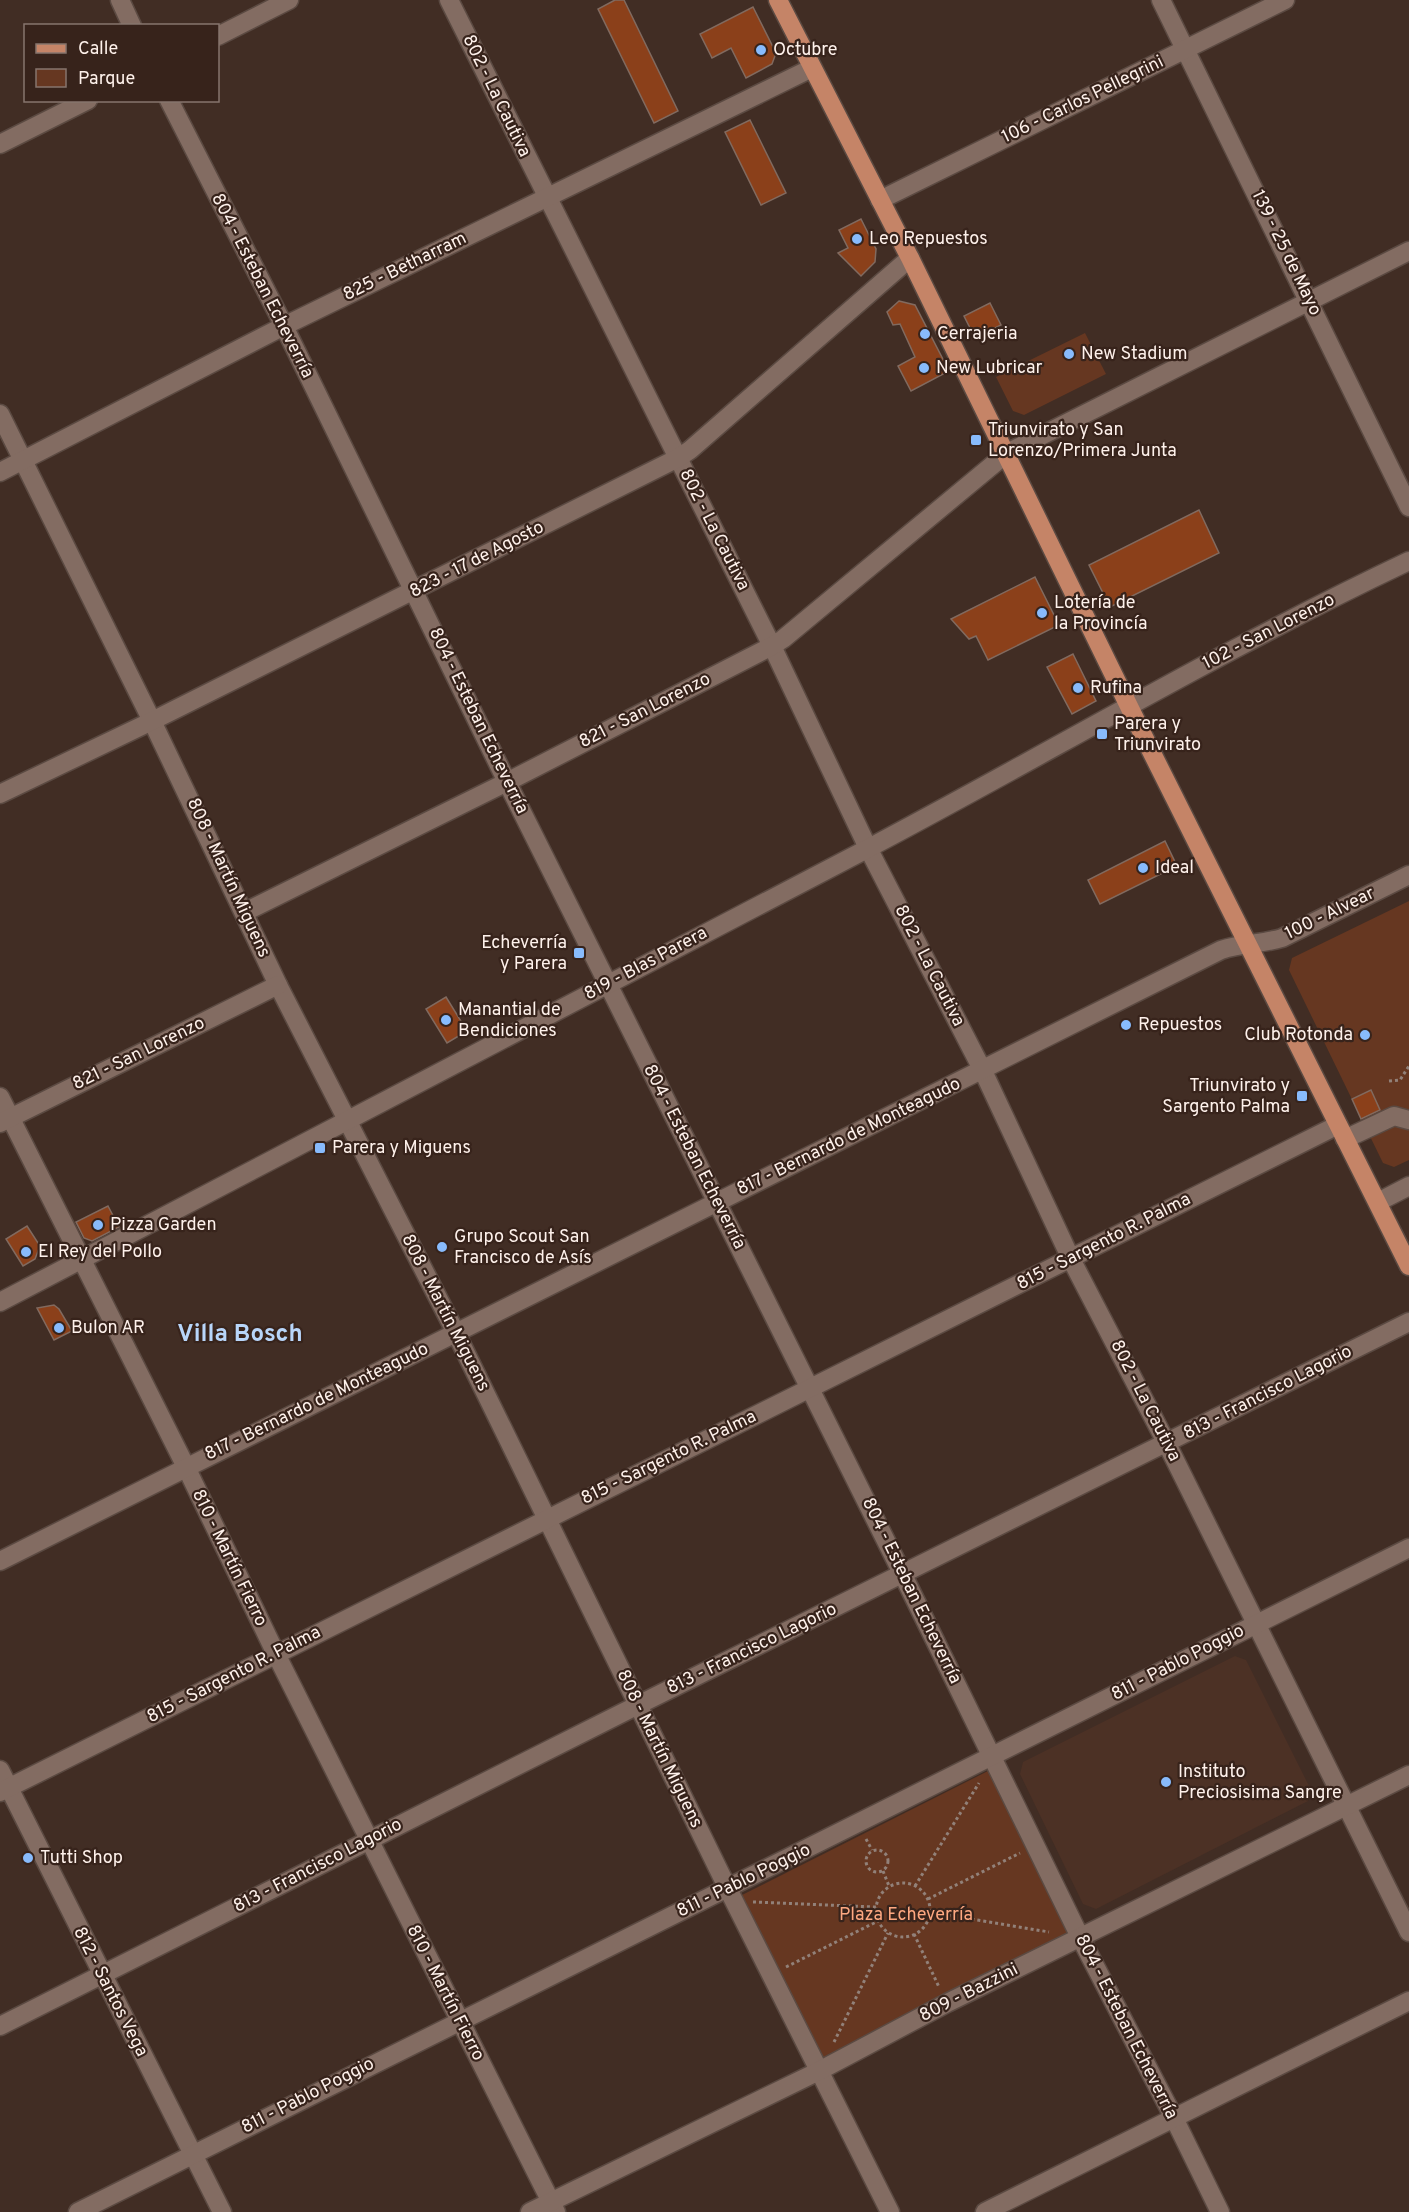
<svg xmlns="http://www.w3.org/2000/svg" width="1409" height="2212" viewBox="0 0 1409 2212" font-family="Overpass,sans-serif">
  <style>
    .built { fill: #4c3125 }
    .green { fill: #663721 }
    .building { fill: #8b401a; stroke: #816a5f; stroke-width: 1.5 }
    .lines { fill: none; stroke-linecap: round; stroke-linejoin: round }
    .minor-casing { stroke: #5b4a42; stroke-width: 21 }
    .major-casing { stroke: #5b4a42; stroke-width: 21 }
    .path { stroke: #928179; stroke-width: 3; stroke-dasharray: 3 3; stroke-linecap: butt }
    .minor { stroke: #836c62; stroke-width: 18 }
    .major { stroke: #c58467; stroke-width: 18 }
    .poi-dot { fill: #88bbfc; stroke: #37231b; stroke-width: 2 }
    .labels { text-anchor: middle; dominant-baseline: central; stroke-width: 4.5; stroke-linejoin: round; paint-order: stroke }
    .poi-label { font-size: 18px; fill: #fef1eb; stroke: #37231b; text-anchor: start }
    .street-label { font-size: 18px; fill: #fef1eb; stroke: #37231b }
    .park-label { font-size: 18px; fill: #fea881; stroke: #37231b }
    .district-label { font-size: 24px; font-weight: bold; fill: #b8d5f9; stroke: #37231b }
  </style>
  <rect width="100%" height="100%" fill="#412d24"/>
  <path class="built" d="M 1235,1656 L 1246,1660 L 1311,1790 L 1308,1801 L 1096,1909 L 1083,1904 L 1020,1774 L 1023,1762 Z"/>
  <g class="green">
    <path d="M 1085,333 L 1106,374 L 1024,415 L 1013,411 L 996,377 Z"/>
    <path d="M 1409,901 L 1409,1160 L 1394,1167 L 1383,1163 L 1289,970 L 1292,958 Z"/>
    <path d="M 988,1771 L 1071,1933 L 824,2058 L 740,1896 Z"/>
  </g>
  <g class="building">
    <path d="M 615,0 L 624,0 L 678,111 L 654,123 L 598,9 Z"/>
    <path d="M 753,7 L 776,53 L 772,64 L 746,78 L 731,48 L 712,58 L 700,34 Z"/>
    <path d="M 750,120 L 786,193 L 761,205 L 725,132 Z"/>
    <path d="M 861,219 L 876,249 L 875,262 L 861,276 L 838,253 L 848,248 L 839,230 Z"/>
    <path d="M 899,301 L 915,305 L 949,371 L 911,391 L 898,366 L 915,357 L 900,324 L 893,325 L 887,312 Z"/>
    <path d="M 990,303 L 1001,325 L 975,338 L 964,316 Z"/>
    <path d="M 1199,510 L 1219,553 L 1110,607 L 1089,565 Z"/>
    <path d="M 1035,577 L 1059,625 L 988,660 L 976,636 L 969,639 L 951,619 Z"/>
    <path d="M 1073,654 L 1096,701 L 1072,714 L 1047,667 Z"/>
    <path d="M 1165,841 L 1177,866 L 1100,904 L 1088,880 Z"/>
    <path d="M 446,997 L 467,1031 L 447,1043 L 426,1009 Z"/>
    <path d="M 1371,1090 L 1380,1110 L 1361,1119 L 1352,1099 Z"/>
    <path d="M 108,1206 L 119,1227 L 92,1241 L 84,1238 L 76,1222 Z"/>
    <path d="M 27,1226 L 40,1246 L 35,1259 L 23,1266 L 6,1239 Z"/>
    <path d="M 54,1305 L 59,1309 L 72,1331 L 54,1340 L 37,1308 Z"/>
  </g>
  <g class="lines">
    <g class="minor-casing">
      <g id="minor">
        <path d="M 120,0 L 132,26"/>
        <path d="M 449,0 L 772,646 L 868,848 L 983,1071 L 1071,1259 L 1167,1444 L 1409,1932"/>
        <path d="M 1161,0 L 1409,507"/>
        <path d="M 218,36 L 289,0"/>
        <path d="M 169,100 L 284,326 L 507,782 L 903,1575 L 1080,1937 L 1174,2118 L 1220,2212"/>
        <path d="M 0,144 L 88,100"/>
        <path d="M 880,200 L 1285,0"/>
        <path d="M 0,414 L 152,721 L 278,985 L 456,1333 L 728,1889 L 890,2212"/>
        <path d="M 0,472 L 284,326 L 812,68"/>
        <path d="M 0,794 L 152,721 L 678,458 L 690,450 L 910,258"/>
        <path d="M 245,912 L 507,782 L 772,646 L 783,639 L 1007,453 L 1409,251"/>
        <path d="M 0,1097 L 186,1467 L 276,1654 L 556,2212"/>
        <path d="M 0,1123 L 278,985"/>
        <path d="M 1345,1139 L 1394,1116 L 1409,1120"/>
        <path d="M 1378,1202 L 1409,1186"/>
        <path d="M 0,1302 C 288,1151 577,1001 865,850 C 1047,754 1223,649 1409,561"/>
        <path d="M 0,1561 L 1221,950 C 1241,943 1262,944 1282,938 L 1409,875"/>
        <path d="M 0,1770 L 222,2212"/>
        <path d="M 0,1792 L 1338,1125"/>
        <path d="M 0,2026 L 638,1705 L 1409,1322"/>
        <path d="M 78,2212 L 1409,1548"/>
        <path d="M 530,2212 L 819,2071 L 947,2003 L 1409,1775"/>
        <path d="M 985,2212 L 1409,2001"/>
      </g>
    </g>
    <g class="major-casing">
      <path id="major" d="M 778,0 L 910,258 L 1144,737 L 1409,1266"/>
    </g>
    <g class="path">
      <path d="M 1389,1081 L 1400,1080 L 1409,1066"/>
      <path d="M 866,1839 L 872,1850"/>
      <circle cx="877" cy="1861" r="11"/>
      <path d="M 883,1871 L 889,1886"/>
      <circle cx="903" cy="1910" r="27"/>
      <path d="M 915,1886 L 979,1783"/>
      <path d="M 928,1899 L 1020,1853"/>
      <path d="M 753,1902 L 876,1907"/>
      <path d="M 930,1912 L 1049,1932"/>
      <path d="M 914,1934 L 939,1987"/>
      <path d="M 786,1967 L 878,1921"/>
      <path d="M 834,2042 L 888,1933"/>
    </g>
    <use href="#minor" class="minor"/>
    <use href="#major" class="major"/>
  </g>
  <g class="poi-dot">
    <circle cx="761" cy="50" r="6"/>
    <circle cx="857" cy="239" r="6"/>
    <circle cx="925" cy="334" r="6"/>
    <circle cx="1069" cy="354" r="6"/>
    <circle cx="924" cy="368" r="6"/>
    <rect x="970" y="434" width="12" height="12" rx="3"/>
    <circle cx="1042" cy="613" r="6"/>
    <circle cx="1078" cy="688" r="6"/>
    <rect x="1096" y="728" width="12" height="12" rx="3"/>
    <circle cx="1143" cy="868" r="6"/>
    <rect x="573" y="947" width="12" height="12" rx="3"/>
    <circle cx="446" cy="1020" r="6"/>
    <circle cx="1126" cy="1025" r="6"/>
    <circle cx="1365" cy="1035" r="6"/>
    <rect x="1296" y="1090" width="12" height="12" rx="3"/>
    <rect x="314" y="1142" width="12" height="12" rx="3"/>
    <circle cx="98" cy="1225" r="6"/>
    <circle cx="442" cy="1247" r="6"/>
    <circle cx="26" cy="1252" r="6"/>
    <circle cx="59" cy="1328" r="6"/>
    <circle cx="1166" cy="1782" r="6"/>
    <circle cx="28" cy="1858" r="6"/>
  </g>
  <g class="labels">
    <g class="poi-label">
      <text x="773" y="50">Octubre</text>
      <text x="869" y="239">Leo Repuestos</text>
      <text x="937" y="334">Cerrajeria</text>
      <text x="1081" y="354">New Stadium</text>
      <text x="936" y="368">New Lubricar</text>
      <text x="988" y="430">Triunvirato y San<tspan x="988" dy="21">Lorenzo/Primera Junta</tspan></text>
      <text x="1054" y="603">Lotería de<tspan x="1054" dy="21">la Provincía</tspan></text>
      <text x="1090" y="688">Rufina</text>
      <text x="1114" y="724">Parera y<tspan x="1114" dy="21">Triunvirato</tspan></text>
      <text x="1155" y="868">Ideal</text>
      <text x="567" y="943" text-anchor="end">Echeverría<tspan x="567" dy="21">y Parera</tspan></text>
      <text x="458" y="1010">Manantial de<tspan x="458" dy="21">Bendiciones</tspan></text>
      <text x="1138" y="1025">Repuestos</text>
      <text x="1353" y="1035" text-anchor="end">Club Rotonda</text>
      <text x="1290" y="1086" text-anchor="end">Triunvirato y<tspan x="1290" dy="21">Sargento Palma</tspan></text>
      <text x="332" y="1148">Parera y Miguens</text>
      <text x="110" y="1225">Pizza Garden</text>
      <text x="454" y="1237">Grupo Scout San<tspan x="454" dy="21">Francisco de Asís</tspan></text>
      <text x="38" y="1252">El Rey del Pollo</text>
      <text x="71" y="1328">Bulon AR</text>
      <text x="1178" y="1772">Instituto<tspan x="1178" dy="21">Preciosisima Sangre</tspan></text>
      <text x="40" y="1858">Tutti Shop</text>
    </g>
    <g class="street-label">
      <text transform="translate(496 96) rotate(64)">802 - La Cautiva</text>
      <text transform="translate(1083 100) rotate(-26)">106 - Carlos Pellegrini</text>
      <text transform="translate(1286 253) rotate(64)">139 - 25 de Mayo</text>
      <text transform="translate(405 267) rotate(-26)">825 - Betharram</text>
      <text transform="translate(262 286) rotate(63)">804 - Esteban Echeverría</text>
      <text transform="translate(714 530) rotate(63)">802 - La Cautiva</text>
      <text transform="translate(477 560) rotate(-27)">823 - 17 de Agosto</text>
      <text transform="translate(1269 632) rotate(-27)">102 - San Lorenzo</text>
      <text transform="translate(645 711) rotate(-27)">821 - San Lorenzo</text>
      <text transform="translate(478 721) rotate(64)">804 - Esteban Echeverría</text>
      <text transform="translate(228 878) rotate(65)">808 - Martín Miguens</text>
      <text transform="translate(1330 914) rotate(-26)">100 - Alvear</text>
      <text transform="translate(646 964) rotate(-28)">819 - Blas Parera</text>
      <text transform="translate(929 966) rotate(63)">802 - La Cautiva</text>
      <text transform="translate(139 1054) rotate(-26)">821 - San Lorenzo</text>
      <text transform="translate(849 1137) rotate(-26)">817 - Bernardo de Monteagudo</text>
      <text transform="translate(694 1157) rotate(63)">804 - Esteban Echeverría</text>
      <text transform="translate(1104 1242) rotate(-27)">815 - Sargento R. Palma</text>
      <text transform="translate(445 1313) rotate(63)">808 - Martín Miguens</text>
      <text transform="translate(1268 1393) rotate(-27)">813 - Francisco Lagorio</text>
      <text transform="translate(1145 1401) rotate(63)">802 - La Cautiva</text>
      <text transform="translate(317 1402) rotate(-26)">817 - Bernardo de Monteagudo</text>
      <text transform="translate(669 1458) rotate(-26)">815 - Sargento R. Palma</text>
      <text transform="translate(229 1558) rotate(64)">810 - Martín Fierro</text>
      <text transform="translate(911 1591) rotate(64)">804 - Esteban Echeverría</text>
      <text transform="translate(752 1649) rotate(-26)">813 - Francisco Lagorio</text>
      <text transform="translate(1178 1663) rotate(-27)">811 - Pablo Poggio</text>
      <text transform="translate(234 1675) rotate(-27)">815 - Sargento R. Palma</text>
      <text transform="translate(659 1749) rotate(64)">808 - Martín Miguens</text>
      <text transform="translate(318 1866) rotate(-27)">813 - Francisco Lagorio</text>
      <text transform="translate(744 1881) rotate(-26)">811 - Pablo Poggio</text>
      <text transform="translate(110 1992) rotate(63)">812 - Santos Vega</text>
      <text transform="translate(445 1993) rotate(63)">810 - Martín Fierro</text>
      <text transform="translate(969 1993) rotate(-27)">809 - Bazzini</text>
      <text transform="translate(1126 2027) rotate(63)">804 - Esteban Echeverría</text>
      <text transform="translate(308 2096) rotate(-27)">811 - Pablo Poggio</text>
    </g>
    <g class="park-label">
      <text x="906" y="1915">Plaza Echeverría</text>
    </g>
    <g class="district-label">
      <text x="240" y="1335">Villa Bosch</text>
    </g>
  </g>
  <rect x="24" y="24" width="195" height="78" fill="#37231b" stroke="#87756e" stroke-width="1.5"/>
  <rect x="36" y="44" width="30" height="9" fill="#c58467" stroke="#87756e" stroke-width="1.5"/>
  <text x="78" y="54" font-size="18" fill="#fef1eb">Calle</text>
  <rect x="36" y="69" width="30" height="18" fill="#663721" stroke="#87756e" stroke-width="1.5"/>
  <text x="78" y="84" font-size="18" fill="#fef1eb">Parque</text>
</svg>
